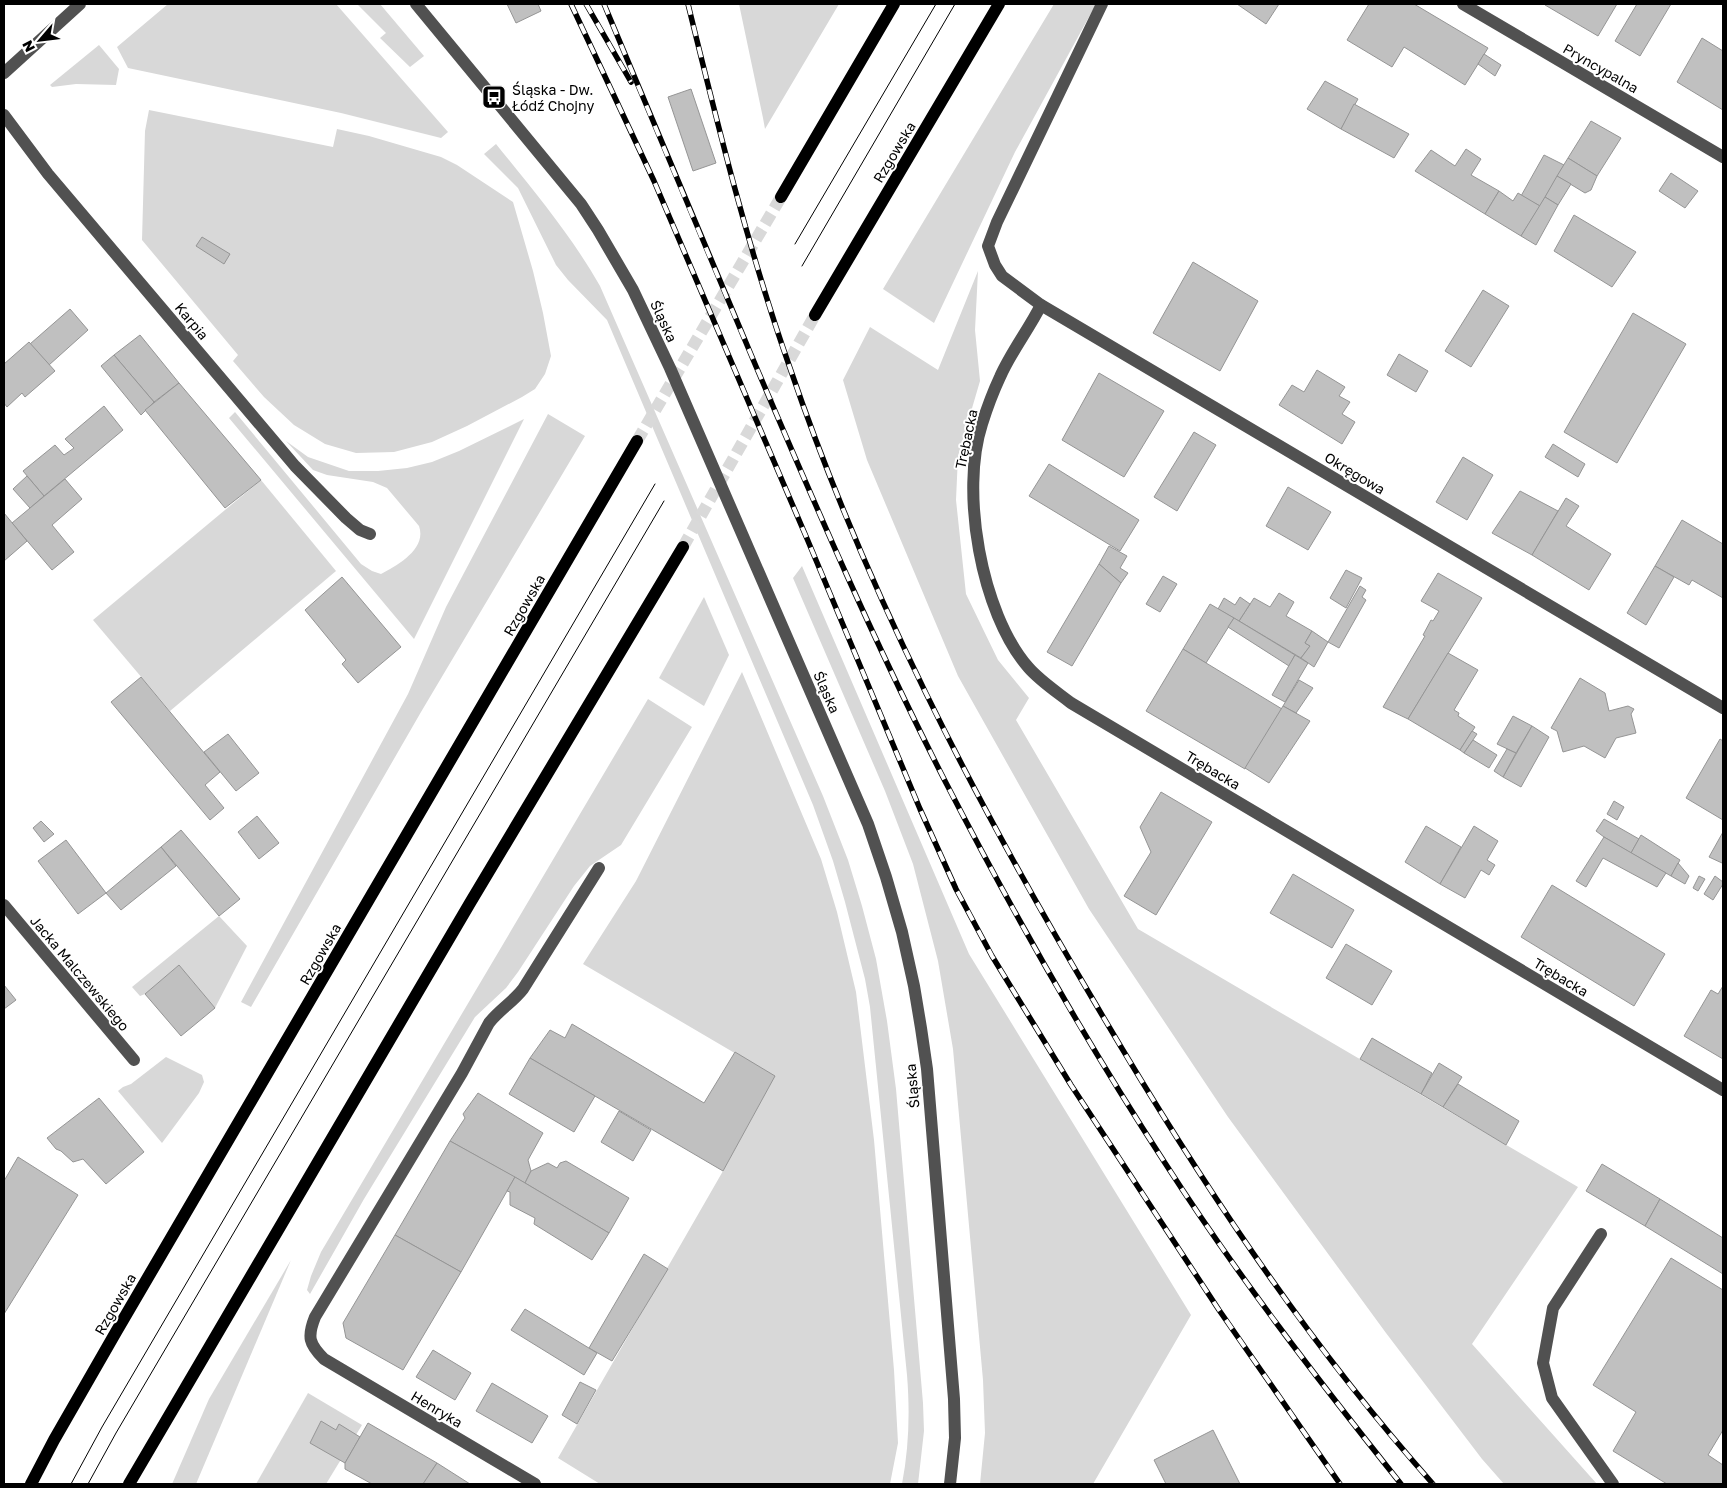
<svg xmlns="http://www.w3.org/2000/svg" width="1727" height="1488" viewBox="0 0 1727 1488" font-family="'Golos Text',sans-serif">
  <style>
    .green { fill: #d8d8d8 }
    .building { fill: #c0c0c0; stroke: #959595 }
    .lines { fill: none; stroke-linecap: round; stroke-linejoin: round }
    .major-tunnel { stroke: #d9d9d9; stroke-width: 12; stroke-dasharray: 12 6; stroke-linecap: butt }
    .minor { stroke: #515151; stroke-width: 12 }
    .major { stroke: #000; stroke-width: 12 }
    .tram { stroke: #000; stroke-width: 1 }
    .rail-casing { stroke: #000; stroke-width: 5.5 }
    .rail { stroke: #fff; stroke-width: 4; stroke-dasharray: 11; stroke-linecap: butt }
    .labels { text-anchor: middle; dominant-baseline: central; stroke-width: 4; stroke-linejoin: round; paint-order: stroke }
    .street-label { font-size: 14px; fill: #000; stroke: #fff }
    .poi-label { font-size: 14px; fill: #000; stroke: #fff; text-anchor: start }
  </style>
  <rect width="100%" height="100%" fill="#fff"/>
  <g class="green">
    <path d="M 168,4 L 336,4 L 448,132 L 441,138 L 341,113 L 128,68 L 117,47 Z"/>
    <path d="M 357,4 L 380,4 L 424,56 L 410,67 L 380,38 L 386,33 Z"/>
    <path d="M 739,4 L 839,4 L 765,129 L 763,118 Z"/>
    <path d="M 1054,4 L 1096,4 L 1015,152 L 934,323 L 883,289 Z"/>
    <path d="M 99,45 L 119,69 L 116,85 L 76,84 L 52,87 L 50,85 Z"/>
    <path d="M 149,110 L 333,147 L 337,129 L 369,136 L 441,157 L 457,165 L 513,202 L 533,271 L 543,313 L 551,356 L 545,374 L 535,389 L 522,397 L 467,426 L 432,442 L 394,452 L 356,453 L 325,444 L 294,425 L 264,397 L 233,361 L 238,355 L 142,240 L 145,131 Z"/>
    <path d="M 496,144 C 533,190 571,235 600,286 L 823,796 L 848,860 L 862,906 L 876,959 L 887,1021 L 896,1089 L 923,1403 L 924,1431 L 918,1484 L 902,1484 C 909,1448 910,1411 907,1375 L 870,1007 L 865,979 L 845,902 L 833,861 L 813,805 L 607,320 L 568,280 L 556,265 L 518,188 L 484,154 Z"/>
    <path d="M 978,271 L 975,330 L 980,381 L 958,456 L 956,500 L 966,594 L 998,660 L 1029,698 L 1016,720 L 1138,929 L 1578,1187 L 1472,1344 L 1597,1484 L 1504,1484 L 1482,1459 L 1386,1333 L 1228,1117 L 1089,909 L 958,676 L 867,460 L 843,380 L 870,327 L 938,370 Z"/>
    <path d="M 235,412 L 361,564 L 372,571 L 381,574 C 398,565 427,549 419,526 L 387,488 L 373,482 L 327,475 L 313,470 L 286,441 L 308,457 L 349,471 L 378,471 L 407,468 L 432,462 L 459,451 L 524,419 L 414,639 L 229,418 Z"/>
    <path d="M 548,414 L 585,436 L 421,712 L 251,1007 L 241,1002 L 408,694 L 446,607 Z"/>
    <path d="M 261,480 L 336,571 L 170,711 L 93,620 Z"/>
    <path d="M 802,566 L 969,954 L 1191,1315 L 1093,1484 L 980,1484 L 985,1433 L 983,1380 L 953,1049 L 938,961 L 913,864 L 885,791 L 793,578 Z"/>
    <path d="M 704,597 L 729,655 L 704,706 L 659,678 Z"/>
    <path d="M 742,672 L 821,859 L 837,912 L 856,992 L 874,1140 L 894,1370 L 898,1443 L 890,1484 L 600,1484 L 558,1458 L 723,1171 L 774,1076 L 583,964 L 636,881 Z"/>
    <path d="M 648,699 L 692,727 L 621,845 L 590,866 L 574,886 L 518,972 L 506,988 L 475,1017 L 364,1199 L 310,1294 L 307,1290 L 311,1276 L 321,1252 Z"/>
    <path d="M 219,916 L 247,946 L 215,1008 L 179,965 L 145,994 L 140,996 L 132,987 Z"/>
    <path d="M 166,1057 L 202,1075 L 204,1082 L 199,1093 L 162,1143 L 118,1091 L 123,1087 L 131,1084 Z"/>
    <path d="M 291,1260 L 196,1484 L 172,1484 L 209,1399 Z"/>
    <path d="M 308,1393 L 362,1425 L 326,1484 L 256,1484 Z"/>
  </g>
  <g class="building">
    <path d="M 507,4 L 538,4 L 541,11 L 516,23 Z"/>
    <path d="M 1237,4 L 1279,4 L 1266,24 Z"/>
    <path d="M 1369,4 L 1414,4 L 1488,48 L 1465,85 L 1404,47 L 1392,67 L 1347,40 Z"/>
    <path d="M 1546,4 L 1617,4 L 1598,36 L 1545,5 Z"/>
    <path d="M 1637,4 L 1671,4 L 1640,56 L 1615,41 Z"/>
    <path d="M 1702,38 L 1723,51 L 1723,110 L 1677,82 Z"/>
    <path d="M 1484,54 L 1501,65 L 1495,76 L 1478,64 Z"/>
    <path d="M 1325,81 L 1358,99 L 1341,129 L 1307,109 Z"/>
    <path d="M 691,89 L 716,163 L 693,171 L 668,97 Z"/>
    <path d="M 1354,104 L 1409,134 L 1394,158 L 1341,129 Z"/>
    <path d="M 1591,121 L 1621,138 L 1597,176 L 1568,158 Z"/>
    <path d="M 1466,149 L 1481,159 L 1471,175 L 1499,191 L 1485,214 L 1415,171 L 1431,150 L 1455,166 Z"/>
    <path d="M 1544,155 L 1564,165 L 1540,206 L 1521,196 Z"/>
    <path d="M 1568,158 L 1597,176 L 1591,190 L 1585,193 L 1557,176 Z"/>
    <path d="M 1671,173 L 1698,191 L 1685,208 L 1659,191 Z"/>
    <path d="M 1557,176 L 1571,184 L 1558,205 L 1545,197 Z"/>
    <path d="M 1499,191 L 1513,201 L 1518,193 L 1540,206 L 1521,236 L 1485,214 Z"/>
    <path d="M 1545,197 L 1558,205 L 1536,245 L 1521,236 Z"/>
    <path d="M 1574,215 L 1636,252 L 1612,287 L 1554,251 Z"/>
    <path d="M 202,237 L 230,254 L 224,264 L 196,246 Z"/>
    <path d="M 1193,262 L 1258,301 L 1220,371 L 1153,333 Z"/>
    <path d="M 1483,290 L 1509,306 L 1471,367 L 1445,351 Z"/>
    <path d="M 70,309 L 88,330 L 49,365 L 30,344 Z"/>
    <path d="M 1633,313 L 1686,344 L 1617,463 L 1564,432 Z"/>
    <path d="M 140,335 L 179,383 L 154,402 L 114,355 Z"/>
    <path d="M 29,342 L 55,371 L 25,397 L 22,393 L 7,407 L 4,403 L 4,364 Z"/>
    <path d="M 1399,354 L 1428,371 L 1416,392 L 1387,375 Z"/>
    <path d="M 114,355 L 154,402 L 141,415 L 101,366 Z"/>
    <path d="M 1317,370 L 1345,387 L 1339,396 L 1350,402 L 1342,414 L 1355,422 L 1342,444 L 1279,405 L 1292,385 L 1304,392 Z"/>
    <path d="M 1099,373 L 1164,411 L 1124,477 L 1062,440 Z"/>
    <path d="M 179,383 L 261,480 L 225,508 L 145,410 Z"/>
    <path d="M 104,406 L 123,430 L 44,496 L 23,471 L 55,445 L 64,455 L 74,448 L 65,439 Z"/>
    <path d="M 1194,432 L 1216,445 L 1177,511 L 1154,497 Z"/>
    <path d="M 1553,444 L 1585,464 L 1578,477 L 1545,457 Z"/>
    <path d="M 1463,457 L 1493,475 L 1467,520 L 1436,502 Z"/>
    <path d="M 1049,464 L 1139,520 L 1120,551 L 1029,496 Z"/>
    <path d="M 27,476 L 44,496 L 30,508 L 13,489 Z"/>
    <path d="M 65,479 L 82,499 L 52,525 L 74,552 L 52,570 L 12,523 Z"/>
    <path d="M 1288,487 L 1331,512 L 1308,550 L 1266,526 Z"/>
    <path d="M 1520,491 L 1558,511 L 1532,555 L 1492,533 Z"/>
    <path d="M 1566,498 L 1579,506 L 1566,526 L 1611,554 L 1589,590 L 1532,555 Z"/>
    <path d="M 4,513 L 27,541 L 4,561 Z"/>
    <path d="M 1682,520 L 1723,544 L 1723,598 L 1692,580 L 1689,585 L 1655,566 Z"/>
    <path d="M 1109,546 L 1127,556 L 1120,568 L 1128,573 L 1121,583 L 1099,564 Z"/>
    <path d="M 1099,564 L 1121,583 L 1072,666 L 1047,652 Z"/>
    <path d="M 1655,566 L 1674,577 L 1646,625 L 1627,613 Z"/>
    <path d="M 1346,570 L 1362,578 L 1346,608 L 1330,598 Z"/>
    <path d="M 1438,573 L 1482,598 L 1408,719 L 1383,707 L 1425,636 L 1423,635 L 1431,620 L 1433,621 L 1439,611 L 1421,601 Z"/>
    <path d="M 1163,576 L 1177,584 L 1160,612 L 1146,604 Z"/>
    <path d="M 342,577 L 401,647 L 358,683 L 342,664 L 346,660 L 305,610 Z"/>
    <path d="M 1360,586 L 1366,590 L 1362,597 L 1366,600 L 1339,648 L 1328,642 Z"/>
    <path d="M 1279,593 L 1294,602 L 1286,616 L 1312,631 L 1305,643 L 1310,646 L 1301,658 L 1239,621 L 1254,598 L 1270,607 Z"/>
    <path d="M 1240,597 L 1250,604 L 1239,621 L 1218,609 L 1224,598 L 1235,605 Z"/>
    <path d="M 1210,604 L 1234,618 L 1206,663 L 1183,649 Z"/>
    <path d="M 1234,618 L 1295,655 L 1289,666 L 1228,627 Z"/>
    <path d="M 1312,631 L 1328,642 L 1314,667 L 1301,658 L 1310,646 L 1305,643 Z"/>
    <path d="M 1183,649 L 1282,709 L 1245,769 L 1146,711 Z"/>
    <path d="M 1448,653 L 1478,670 L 1454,710 L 1459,713 L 1458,716 L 1475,727 L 1460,750 L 1408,719 Z"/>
    <path d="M 1295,655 L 1308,663 L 1285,702 L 1272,695 Z"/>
    <path d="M 141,677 L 220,772 L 205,785 L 224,808 L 210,820 L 111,702 Z"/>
    <path d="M 1580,678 L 1605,693 L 1609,711 L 1628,706 L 1634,709 L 1631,714 L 1636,733 L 1616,738 L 1605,758 L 1584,746 L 1563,752 L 1557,731 L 1551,728 Z"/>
    <path d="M 1299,680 L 1313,688 L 1296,713 L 1283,706 Z"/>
    <path d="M 1283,706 L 1310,721 L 1269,783 L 1245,768 Z"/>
    <path d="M 1513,716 L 1532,726 L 1516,753 L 1497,744 Z"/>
    <path d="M 1532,726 L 1549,737 L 1521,787 L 1503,777 Z"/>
    <path d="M 1472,731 L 1477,734 L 1464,753 L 1460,750 Z"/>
    <path d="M 228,734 L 259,773 L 236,791 L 204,752 Z"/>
    <path d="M 1720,739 L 1723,741 L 1723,820 L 1686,798 Z"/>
    <path d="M 1473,740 L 1497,755 L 1489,768 L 1464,753 Z"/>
    <path d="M 1507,749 L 1516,753 L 1503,777 L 1494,771 Z"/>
    <path d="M 1161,792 L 1212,822 L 1156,915 L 1124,896 L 1151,852 L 1140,827 Z"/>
    <path d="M 1614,801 L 1624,807 L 1617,820 L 1607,814 Z"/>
    <path d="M 257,816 L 279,843 L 259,859 L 238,832 Z"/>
    <path d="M 1604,819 L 1639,839 L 1631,853 L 1604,837 L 1596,831 Z"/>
    <path d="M 41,821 L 54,834 L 44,842 L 33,828 Z"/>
    <path d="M 1426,826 L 1461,847 L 1440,884 L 1405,862 Z"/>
    <path d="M 1474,826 L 1498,841 L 1487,860 L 1495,865 L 1489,875 L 1481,870 L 1465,898 L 1440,884 Z"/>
    <path d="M 181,830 L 240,899 L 219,916 L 161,847 Z"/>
    <path d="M 1723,832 L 1723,860 L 1722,863 L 1709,857 Z"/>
    <path d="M 1641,835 L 1680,860 L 1671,876 L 1631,853 Z"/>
    <path d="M 1604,837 L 1666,873 L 1657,887 L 1603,858 L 1586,887 L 1576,881 Z"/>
    <path d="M 66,840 L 106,893 L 78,914 L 38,861 Z"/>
    <path d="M 161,847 L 176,866 L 121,910 L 106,893 Z"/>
    <path d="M 1678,863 L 1689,876 L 1685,884 L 1671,876 Z"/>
    <path d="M 1293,874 L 1354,910 L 1332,948 L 1270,913 Z"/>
    <path d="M 1699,876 L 1705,879 L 1698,891 L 1693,888 Z"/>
    <path d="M 1715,876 L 1723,882 L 1723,884 L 1713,900 L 1704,894 Z"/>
    <path d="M 1552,885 L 1665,954 L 1634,1006 L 1521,937 Z"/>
    <path d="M 1346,944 L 1392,971 L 1372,1005 L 1326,978 Z"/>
    <path d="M 179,965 L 215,1008 L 181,1036 L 145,994 Z"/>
    <path d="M 4,985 L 16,1000 L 4,1009 Z"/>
    <path d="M 1723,986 L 1723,1059 L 1684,1036 L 1711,990 L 1718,994 Z"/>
    <path d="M 572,1024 L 704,1103 L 735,1052 L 775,1076 L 723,1171 L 530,1058 L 550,1030 L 565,1038 Z"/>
    <path d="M 1372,1038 L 1432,1073 L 1421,1094 L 1360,1059 Z"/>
    <path d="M 530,1058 L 595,1096 L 574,1132 L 509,1094 Z"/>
    <path d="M 1439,1063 L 1462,1077 L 1443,1107 L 1421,1094 Z"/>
    <path d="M 1458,1084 L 1519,1121 L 1506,1145 L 1443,1107 Z"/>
    <path d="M 478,1093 L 543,1133 L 528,1160 L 531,1171 L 525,1183 L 450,1141 L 465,1118 L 463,1114 Z"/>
    <path d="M 99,1098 L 144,1152 L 106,1184 L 83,1159 L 73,1162 L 61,1151 L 56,1149 L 47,1138 Z"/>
    <path d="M 619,1111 L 651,1130 L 633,1161 L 601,1142 Z"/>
    <path d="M 450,1141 L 515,1177 L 461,1272 L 395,1235 Z"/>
    <path d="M 18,1157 L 78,1195 L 4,1314 L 4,1181 Z"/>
    <path d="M 566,1161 L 629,1198 L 609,1233 L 525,1183 L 531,1171 L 548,1163 L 557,1168 L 560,1163 Z"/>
    <path d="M 1602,1164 L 1660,1199 L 1645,1226 L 1586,1191 Z"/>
    <path d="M 515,1177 L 609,1233 L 592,1260 L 534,1224 L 535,1218 L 510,1205 L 510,1192 L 507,1191 Z"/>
    <path d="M 1660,1199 L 1723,1238 L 1723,1274 L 1645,1226 Z"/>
    <path d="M 395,1235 L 461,1272 L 403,1370 L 346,1338 L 343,1323 Z"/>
    <path d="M 644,1254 L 668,1269 L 612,1361 L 589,1348 Z"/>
    <path d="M 1671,1258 L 1723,1290 L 1723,1430 L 1708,1455 L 1723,1465 L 1723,1484 L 1667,1484 L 1613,1451 L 1636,1412 L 1593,1385 Z"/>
    <path d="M 525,1309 L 597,1353 L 584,1375 L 511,1330 Z"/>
    <path d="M 433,1350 L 471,1373 L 455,1400 L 416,1377 Z"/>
    <path d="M 580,1382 L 596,1390 L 577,1424 L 562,1415 Z"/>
    <path d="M 492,1383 L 548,1416 L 532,1443 L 476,1411 Z"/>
    <path d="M 321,1421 L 336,1430 L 339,1424 L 360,1437 L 345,1463 L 310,1443 Z"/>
    <path d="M 368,1423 L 437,1463 L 423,1484 L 372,1484 L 345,1469 L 345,1463 Z"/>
    <path d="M 1213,1430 L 1240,1484 L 1166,1484 L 1154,1460 Z"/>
    <path d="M 437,1463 L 470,1484 L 423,1484 Z"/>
  </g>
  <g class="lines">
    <g class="major-tunnel">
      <path d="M 637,441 L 781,197"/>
      <path d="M 683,547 L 815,315"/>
    </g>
    <g class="minor">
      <path d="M 416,4 L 581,204 L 598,230 L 633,290 L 670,368 L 868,824 L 886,877 L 902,932 L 914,986 L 921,1028 L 927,1069 L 954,1399 L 955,1438 L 950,1484"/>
      <path d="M 1102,4 L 997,222 L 988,246 L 995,265 L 1002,276 L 1041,305 L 1723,708"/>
      <path d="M 1463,4 L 1723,157"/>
      <path d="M 4,73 L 80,4"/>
      <path d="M 4,115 L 48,174 L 295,466 L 346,518 L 360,530 L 370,534"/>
      <path d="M 1041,305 C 1029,329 1011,352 1000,377 C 993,392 987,408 982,424 C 960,491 981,613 1028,667 C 1040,681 1057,692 1071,703 L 1723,1090"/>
      <path d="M 4,905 L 134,1060"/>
      <path d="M 1601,1234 L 1553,1308 L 1543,1363 L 1552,1398 L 1613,1484"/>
      <path d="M 535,1484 L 324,1359 C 309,1344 307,1337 315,1317 L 462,1073 L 489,1023 C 499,1010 513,1002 523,989 L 599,868"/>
    </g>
    <g class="major">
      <path d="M 781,197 L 894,4"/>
      <path d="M 815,315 L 999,4"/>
      <path d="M 31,1484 L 54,1440 L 116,1332 L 637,441"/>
      <path d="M 129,1484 L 470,903 L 683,547"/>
    </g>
    <g class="tram">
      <path d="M 795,244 L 936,4"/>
      <path d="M 802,266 L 955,4"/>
      <path d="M 71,1484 L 102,1427 L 655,484"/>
      <path d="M 88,1484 L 116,1433 L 664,501"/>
    </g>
    <g class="rail-casing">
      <g id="rail">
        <path d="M 571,4 L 654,181 L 808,541 L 920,809 L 956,889 L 992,956 L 1071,1085 L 1219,1310 L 1340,1484"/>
        <path d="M 586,4 L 631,82"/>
        <path d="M 604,4 C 654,124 704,244 755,364 C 815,505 875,644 945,781 C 1012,911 1085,1040 1165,1163 C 1237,1275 1318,1380 1401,1484"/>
        <path d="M 688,4 C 718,126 748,249 790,368 C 866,591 975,801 1095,1003 C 1194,1172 1303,1338 1433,1484"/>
      </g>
    </g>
    <use href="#rail" class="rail"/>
  </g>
  <defs>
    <g id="bus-square" transform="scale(1.25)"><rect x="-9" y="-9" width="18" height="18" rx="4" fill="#000" stroke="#fff"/><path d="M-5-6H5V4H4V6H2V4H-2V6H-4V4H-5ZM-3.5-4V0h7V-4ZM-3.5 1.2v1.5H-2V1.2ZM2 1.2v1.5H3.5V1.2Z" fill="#fff"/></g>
  </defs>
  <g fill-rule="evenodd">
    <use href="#bus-square" x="494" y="97"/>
  </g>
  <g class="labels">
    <g class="street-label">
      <text transform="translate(1601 68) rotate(30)">Pryncypalna</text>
      <text transform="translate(894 152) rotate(-59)">Rzgowska</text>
      <text transform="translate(192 321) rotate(50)">Karpia</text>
      <text transform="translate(664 321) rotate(65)">Śląska</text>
      <text transform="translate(966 439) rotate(-78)">Trębacka</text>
      <text transform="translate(1355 473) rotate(31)">Okręgowa</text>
      <text transform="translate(524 605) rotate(-60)">Rzgowska</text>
      <text transform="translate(827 692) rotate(66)">Śląska</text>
      <text transform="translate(1213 770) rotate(31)">Trębacka</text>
      <text transform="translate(320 954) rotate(-60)">Rzgowska</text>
      <text transform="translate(80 973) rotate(50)">Jacka Malczewskiego</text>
      <text transform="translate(1561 977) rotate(31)">Trębacka</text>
      <text transform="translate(912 1086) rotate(-95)">Śląska</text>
      <text transform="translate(115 1304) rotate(-60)">Rzgowska</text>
      <text transform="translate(437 1409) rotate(31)">Henryka</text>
    </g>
    <g class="poi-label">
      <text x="512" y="89">Śląska - Dw.<tspan x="512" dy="16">Łódź Chojny</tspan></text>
    </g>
  </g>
  <rect width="1727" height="1488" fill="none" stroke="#000000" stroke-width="10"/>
  <g transform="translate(40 40) rotate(242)" stroke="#ffffff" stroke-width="4" paint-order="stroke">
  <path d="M0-4L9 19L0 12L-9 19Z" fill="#000000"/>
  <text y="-8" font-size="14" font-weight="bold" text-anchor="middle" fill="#000000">N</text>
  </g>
</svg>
